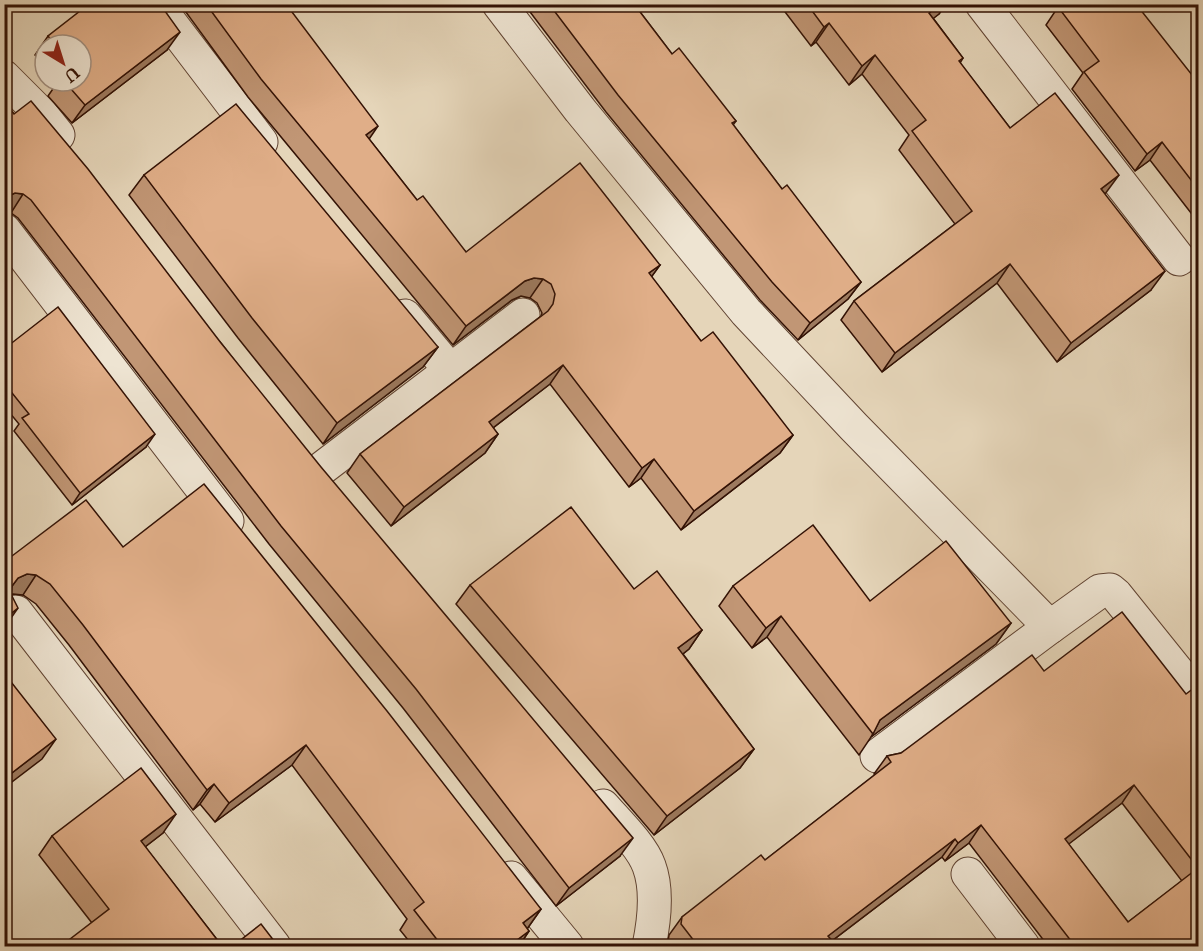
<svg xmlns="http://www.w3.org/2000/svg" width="1203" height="951" viewBox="0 0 1203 951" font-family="'IM FELL Double Pica',serif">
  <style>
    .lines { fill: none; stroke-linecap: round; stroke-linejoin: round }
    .minor-casing { stroke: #604332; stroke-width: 35 }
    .minor { stroke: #eee4d2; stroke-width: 33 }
    .wall { fill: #c19675; stroke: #331205; stroke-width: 1.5; fill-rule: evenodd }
    .shaded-wall { fill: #9d7a5f; stroke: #331205; stroke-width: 1.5 }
    .building { fill: #e0ae88; stroke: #331205; stroke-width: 1.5 }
  </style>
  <rect width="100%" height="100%" fill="#e5d5b9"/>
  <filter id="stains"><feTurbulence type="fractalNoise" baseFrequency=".00333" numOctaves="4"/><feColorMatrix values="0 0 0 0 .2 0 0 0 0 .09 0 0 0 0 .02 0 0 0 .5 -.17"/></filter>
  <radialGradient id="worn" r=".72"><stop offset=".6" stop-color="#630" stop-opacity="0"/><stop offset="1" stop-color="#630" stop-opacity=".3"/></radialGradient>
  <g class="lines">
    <g class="minor-casing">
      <g id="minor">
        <path d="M 156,4 L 261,142"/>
        <path d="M 499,4 L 580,110 L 746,312 L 854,427 L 1050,627 L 1100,591 L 1110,590 L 1116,595 L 1198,697"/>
        <path d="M 982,4 L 1179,259"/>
        <path d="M 4,77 L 42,115 L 58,135"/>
        <path d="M 4,230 L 227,521"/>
        <path d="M 405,316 L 450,370"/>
        <path d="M 321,469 L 523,315"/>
        <path d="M 16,612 L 274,946"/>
        <path d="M 877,756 L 1050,627"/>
        <path d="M 603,806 C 617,822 642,846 649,866 C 658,890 654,922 649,946"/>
        <path d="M 968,874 L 1023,946"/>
        <path d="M 511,878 L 567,946"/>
      </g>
    </g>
    <use href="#minor" class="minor"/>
  </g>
  <g class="wall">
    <path d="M 180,4 L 286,4 L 369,139 L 417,200 L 466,252 L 660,265 L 651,277 L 701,341 L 793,435 L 780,453 L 681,530 L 641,478 L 629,487 L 550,384 L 493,428 L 498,434 L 485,453 L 391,526 L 347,473 L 360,454 L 541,316 L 542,313 L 537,303 L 530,298 L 521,296 L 512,300 L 453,345 L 248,97 Z"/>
    <path d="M 524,4 L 634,4 L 672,54 L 736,121 L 733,125 L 782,189 L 861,282 L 848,299 L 798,340 L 760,300 L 606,112 Z"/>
    <path d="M 779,4 L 946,4 L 939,14 L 933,18 L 963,58 L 960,63 L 1010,128 L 1105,195 L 1151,290 L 1057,362 L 997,283 L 882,372 L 841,320 L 854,301 L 955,224 L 899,150 L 909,135 L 862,74 L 849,85 L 816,42 L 811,46 Z"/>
    <path d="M 1058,7 L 1192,75 L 1198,70 L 1198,222 L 1150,160 L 1135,171 L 1072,89 L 1083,73 L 1046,25 Z"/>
    <path d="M 48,36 L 167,50 L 72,123 L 48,96 L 57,83 L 55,81 L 81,81 L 81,45 L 45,45 L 45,68 L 35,55 Z"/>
    <path d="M 4,102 L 14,114 L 221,343 L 620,856 L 556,906 L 403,708 L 269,544 L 18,218 L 11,213 L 4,212 Z"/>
    <path d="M 144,175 L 438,347 L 423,367 L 323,444 L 238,338 L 129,195 Z"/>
    <path d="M 4,349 L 146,447 L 72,505 L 14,431 L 19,424 L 4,406 Z"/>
    <path d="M 123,547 L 541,909 L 527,929 L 529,931 L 519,946 L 413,946 L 400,930 L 407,919 L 292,765 L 215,822 L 200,804 L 193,810 L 69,645 L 36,604 L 23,595 L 11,594 L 4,628 L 4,562 Z"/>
    <path d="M 470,585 L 634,589 L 702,630 L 689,649 L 683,654 L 754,749 L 740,768 L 654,835 L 456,604 Z"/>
    <path d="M 733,586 L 870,601 L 1011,623 L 996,644 L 871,737 L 859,755 L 767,637 L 752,648 L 719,606 Z"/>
    <path d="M 1044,671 L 1186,694 L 1198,692 L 1198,946 L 1048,946 L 969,843 L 945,861 L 942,857 L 832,941 L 837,946 L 672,946 L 668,942 L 669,935 L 682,917 L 765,860 L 875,775 L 874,774 L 887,756 L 901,753 ZM 1122,803 L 1182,881 L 1128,922 L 1068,844 Z"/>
    <path d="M 163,833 L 145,847 L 222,946 L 92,923 L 39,855 L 52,836 Z"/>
  </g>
  <g class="shaded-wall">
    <path d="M 940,4 L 946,4 L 939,14 L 916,32 L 929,13 Z"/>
    <path d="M 829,23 L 816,42 L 811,46 L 824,27 Z"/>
    <path d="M 180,32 L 167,50 L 72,123 L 85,105 Z"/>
    <path d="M 875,55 L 862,74 L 849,85 L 862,66 Z"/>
    <path d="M 378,126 L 365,145 L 366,135 Z"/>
    <path d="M 1162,142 L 1150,160 L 1135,171 L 1147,154 Z"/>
    <path d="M 1119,175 L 1105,194 L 1101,189 Z"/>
    <path d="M 15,193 L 23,194 L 11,213 L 4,212 L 4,198 Z"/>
    <path d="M 1010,264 L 997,283 L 882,372 L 895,353 Z"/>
    <path d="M 660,265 L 647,283 L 649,273 Z"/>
    <path d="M 1165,271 L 1151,290 L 1057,362 L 1071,343 Z"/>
    <path d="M 534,278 L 543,279 L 530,298 L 521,296 L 512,300 L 453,345 L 466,326 L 525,281 Z"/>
    <path d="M 861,282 L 848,299 L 798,340 L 810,323 Z"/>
    <path d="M 438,347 L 423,367 L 323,444 L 337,423 Z"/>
    <path d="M 563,365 L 550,384 L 476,441 L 489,422 Z"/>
    <path d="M 155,434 L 146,447 L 72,505 L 80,493 Z"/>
    <path d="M 498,434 L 485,453 L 391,526 L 404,507 Z"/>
    <path d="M 793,435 L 780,453 L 681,530 L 694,511 Z"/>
    <path d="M 654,459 L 641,478 L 629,487 L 642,468 Z"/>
    <path d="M 27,574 L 36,575 L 23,595 L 13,594 L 4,597 L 18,578 Z"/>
    <path d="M 18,608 L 4,628 L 4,619 Z"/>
    <path d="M 781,616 L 767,637 L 752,648 L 766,628 Z"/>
    <path d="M 1011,623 L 996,644 L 871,737 L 880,720 Z"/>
    <path d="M 702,630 L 689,649 L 665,668 L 678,648 Z"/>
    <path d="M 56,739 L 42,759 L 4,788 L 4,779 Z"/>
    <path d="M 306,745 L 292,765 L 215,822 L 229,803 Z"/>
    <path d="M 754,749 L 740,768 L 654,835 L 667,816 Z"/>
    <path d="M 214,784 L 200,804 L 193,810 L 207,790 Z"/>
    <path d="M 1134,785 L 1122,803 L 1052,857 L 1065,839 Z"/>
    <path d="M 176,814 L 163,833 L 128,860 L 141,841 Z"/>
    <path d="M 981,825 L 969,843 L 945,861 L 958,843 Z"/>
    <path d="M 633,838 L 620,856 L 556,906 L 569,888 Z"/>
    <path d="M 955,839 L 942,857 L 825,946 L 828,936 Z"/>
    <path d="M 541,909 L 527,929 L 523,923 Z"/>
    <path d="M 529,931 L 519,946 L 509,946 Z"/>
  </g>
  <g class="building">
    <path d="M 89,4 L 160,4 L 180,32 L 85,105 L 64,81 L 81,81 L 81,45 L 55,45 L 48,36 Z"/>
    <path d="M 206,4 L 286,4 L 378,126 L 366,135 L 417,200 L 423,196 L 466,252 L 580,163 L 660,265 L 649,273 L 701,341 L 713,332 L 793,435 L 694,511 L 654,459 L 642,468 L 563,365 L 489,422 L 498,434 L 404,507 L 360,454 L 548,311 L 553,304 L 555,294 L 551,284 L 543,279 L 534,278 L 525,281 L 466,326 L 261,79 Z"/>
    <path d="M 549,4 L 634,4 L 672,54 L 679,48 L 736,121 L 732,123 L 782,189 L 787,185 L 861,282 L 810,323 L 772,282 L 618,95 Z"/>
    <path d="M 807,4 L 940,4 L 929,13 L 963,58 L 959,61 L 1010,128 L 1055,93 L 1119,175 L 1101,189 L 1165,271 L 1071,343 L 1010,264 L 895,353 L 854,301 L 972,211 L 912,131 L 926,120 L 875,55 L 862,66 L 829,23 L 824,27 Z"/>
    <path d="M 1062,4 L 1136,4 L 1192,75 L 1198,70 L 1198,189 L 1162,142 L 1147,154 L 1084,72 L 1099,61 L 1058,7 Z"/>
    <path d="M 31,101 L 88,169 L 221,343 L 321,467 L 633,838 L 569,888 L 416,689 L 281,526 L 31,200 L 23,194 L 15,193 L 4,198 L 4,102 L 14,114 Z"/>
    <path d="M 236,104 L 438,347 L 337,423 L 252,318 L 144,175 Z"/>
    <path d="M 4,225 L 11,235 L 4,240 Z"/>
    <path d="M 58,307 L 155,434 L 80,493 L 22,418 L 29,414 L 4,383 L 4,349 Z"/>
    <path d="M 204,484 L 387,711 L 541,909 L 523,923 L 529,931 L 509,946 L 442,946 L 414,910 L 424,902 L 306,745 L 229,803 L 214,784 L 207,790 L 83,625 L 50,584 L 36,575 L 27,574 L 18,578 L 12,586 L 11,594 L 18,608 L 4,619 L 4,562 L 86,500 L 123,547 Z"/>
    <path d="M 571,507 L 634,589 L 657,571 L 702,630 L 678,648 L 754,749 L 667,816 L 470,585 Z"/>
    <path d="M 813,525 L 870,601 L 946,541 L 1011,623 L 880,720 L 873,734 L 781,616 L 766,628 L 733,586 Z"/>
    <path d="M 1122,612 L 1186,694 L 1194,688 L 1198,692 L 1198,868 L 1134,785 L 1065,839 L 1128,922 L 1198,868 L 1198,946 L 1075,946 L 981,825 L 958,843 L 955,839 L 828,936 L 837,946 L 698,946 L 681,924 L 682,917 L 761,855 L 765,860 L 891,762 L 887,756 L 901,753 L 1032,655 L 1044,671 Z"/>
    <path d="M 4,673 L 56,739 L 4,779 Z"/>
    <path d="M 141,768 L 176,814 L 141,841 L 222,946 L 61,946 L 109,909 L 52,836 Z"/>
    <path d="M 261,924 L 278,946 L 233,946 Z"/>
  </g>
  <rect width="1203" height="951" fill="none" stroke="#e5d5b9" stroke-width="24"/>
  <rect x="6" y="6" width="1191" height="939" fill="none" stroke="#331205" stroke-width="3"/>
  <rect x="12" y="12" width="1179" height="927" fill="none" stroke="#331205" stroke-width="1.5"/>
  <g transform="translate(63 63) rotate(142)"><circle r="28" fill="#eee4d2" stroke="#a39080" stroke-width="1.5"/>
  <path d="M0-4.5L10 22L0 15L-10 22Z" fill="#8f2418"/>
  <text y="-9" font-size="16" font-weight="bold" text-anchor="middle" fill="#331205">U</text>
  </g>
  <rect width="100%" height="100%" filter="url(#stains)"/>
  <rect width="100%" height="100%" fill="url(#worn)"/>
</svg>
